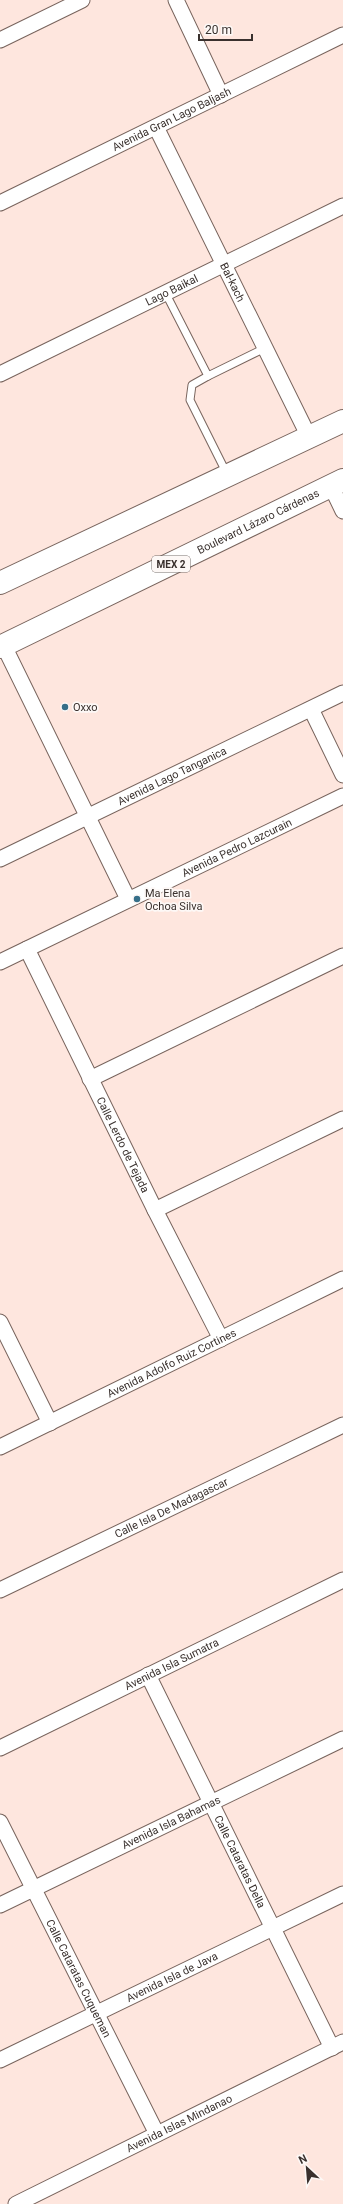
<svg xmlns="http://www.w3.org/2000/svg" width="343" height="2204" viewBox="0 0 343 2204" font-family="Roboto,sans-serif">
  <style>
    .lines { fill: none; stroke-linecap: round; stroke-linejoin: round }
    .lane-casing { stroke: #78645d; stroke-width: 9 }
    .street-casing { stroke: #78645d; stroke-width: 17 }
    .highway-casing { stroke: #78645d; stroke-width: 24 }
    .lane { stroke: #fff; stroke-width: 7 }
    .street { stroke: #fff; stroke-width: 15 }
    .highway { stroke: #fff; stroke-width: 22 }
    .poi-dot { fill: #366f89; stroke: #fdf8f6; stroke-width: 1.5 }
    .labels { text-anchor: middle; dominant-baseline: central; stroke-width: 3.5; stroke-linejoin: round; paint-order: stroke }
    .shield { fill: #fdf8f6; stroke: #746c69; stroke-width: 1 }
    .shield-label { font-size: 10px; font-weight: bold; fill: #39302d }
    .street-label { font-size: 11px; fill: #39302d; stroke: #fdf8f6 }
    .poi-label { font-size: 11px; fill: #39302d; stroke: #fdf8f6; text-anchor: start }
  </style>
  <rect width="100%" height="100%" fill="#fee6de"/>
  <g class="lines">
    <g class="lane-casing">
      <g id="lane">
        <path d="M 165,292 L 208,376 L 265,348"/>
        <path d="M 208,376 L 192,385 L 190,400 L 227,474"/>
      </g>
    </g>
    <g class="street-casing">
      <g id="street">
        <path d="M 176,0 L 221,95"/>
        <path d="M 0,40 L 82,0"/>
        <path id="s1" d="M 156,127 L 309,437"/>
        <path id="s2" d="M 0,203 L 343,35"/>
        <path id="s3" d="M 0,374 L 343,206"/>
        <path d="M 331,486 L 343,511"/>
        <path d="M 4,646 L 128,899"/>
        <path d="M 311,709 L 343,775"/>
        <path id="s4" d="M 0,859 L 343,693"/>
        <path id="s5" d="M 27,949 L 155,1210 L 221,1339"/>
        <path id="s6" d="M 0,962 L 343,796"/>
        <path d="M 90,1079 L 343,956"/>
        <path d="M 155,1210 L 343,1119"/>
        <path d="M 0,1322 L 50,1423"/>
        <path id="s7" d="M 0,1447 L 343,1279"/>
        <path id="s8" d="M 0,1590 L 343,1425"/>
        <path id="s9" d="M 148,1675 L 332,2048"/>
        <path id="s10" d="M 0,1748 L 343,1580"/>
        <path id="s11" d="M 0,1822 L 157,2134"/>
        <path id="s12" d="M 0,1905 L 343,1739"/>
        <path id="s13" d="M 0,2060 L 343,1894"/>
        <path id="s14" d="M 16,2204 L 343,2042"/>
      </g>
    </g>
    <g class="highway-casing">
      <g id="highway">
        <path d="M 0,583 L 343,421"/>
        <path id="s15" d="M 0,647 L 343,480"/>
      </g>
    </g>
    <use href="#lane" class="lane"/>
    <use href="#street" class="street"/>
    <use href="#highway" class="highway"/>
  </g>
  <g class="poi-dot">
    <circle cx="65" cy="707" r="4"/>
    <circle cx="137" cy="899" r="4"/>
  </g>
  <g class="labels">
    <rect class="shield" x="152" y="556" width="38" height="16" rx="3"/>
    <g class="shield-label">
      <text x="171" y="564">MEX 2</text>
    </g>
    <g class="street-label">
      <text stroke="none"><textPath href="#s2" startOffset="191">Avenida Gran Lago Baljash</textPath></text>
      <text stroke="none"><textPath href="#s1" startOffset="173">Bal-kach</textPath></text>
      <text stroke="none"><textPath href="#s3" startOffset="191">Lago Baikal</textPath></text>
      <text stroke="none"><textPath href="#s15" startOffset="287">Boulevard Lázaro Cárdenas</textPath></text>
      <text stroke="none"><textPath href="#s4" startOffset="191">Avenida Lago Tanganica</textPath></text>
      <text stroke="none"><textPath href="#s6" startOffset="263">Avenida Pedro Lazcurain</textPath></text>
      <text stroke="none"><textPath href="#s5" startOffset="218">Calle Lerdo de Tejada</textPath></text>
      <text stroke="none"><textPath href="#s7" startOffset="191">Avenida Adolfo Ruiz Cortines</textPath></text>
      <text stroke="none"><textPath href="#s8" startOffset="190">Calle Isla De Madagascar</textPath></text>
      <text stroke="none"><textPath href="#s10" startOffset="191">Avenida Isla Sumatra</textPath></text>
      <text stroke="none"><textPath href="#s12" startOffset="190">Avenida Isla Bahamas</textPath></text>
      <text stroke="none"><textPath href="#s9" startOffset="208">Calle Cataratas Della</textPath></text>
      <text stroke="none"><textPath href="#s13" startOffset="191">Avenida Isla de Java</textPath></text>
      <text stroke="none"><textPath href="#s11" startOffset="175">Calle Cataratas Cuqueman</textPath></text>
      <text stroke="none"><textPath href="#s14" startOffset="182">Avenida Islas Mindanao</textPath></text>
    </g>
    <g class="poi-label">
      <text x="73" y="707">Oxxo</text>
      <text x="145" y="893">Ma Elena<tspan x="145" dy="13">Ochoa Silva</tspan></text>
    </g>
  </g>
  <g transform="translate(307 2168) rotate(334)" stroke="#fdf8f6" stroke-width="3" paint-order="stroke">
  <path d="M0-3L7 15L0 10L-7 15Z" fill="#39302d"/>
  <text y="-6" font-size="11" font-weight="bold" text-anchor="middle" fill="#39302d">N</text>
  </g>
  <path d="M199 34v6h53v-6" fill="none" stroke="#39302d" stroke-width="2"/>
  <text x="205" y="34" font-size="12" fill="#39302d" stroke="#fdf8f6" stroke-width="3" paint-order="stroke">20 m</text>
</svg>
